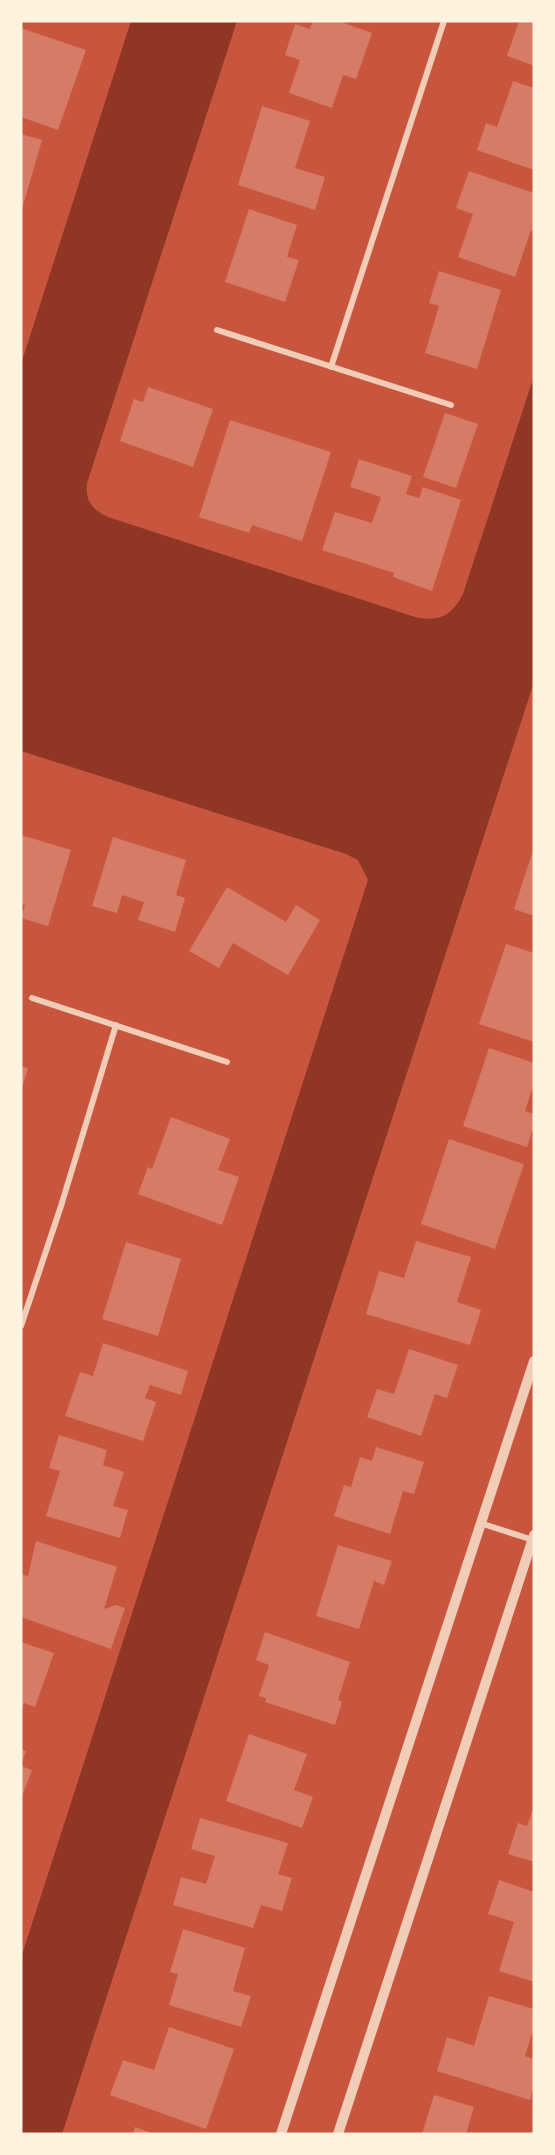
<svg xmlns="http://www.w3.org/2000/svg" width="555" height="2155" viewBox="0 0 555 2155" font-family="Poppins,sans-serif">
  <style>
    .water { fill: #8f3625 }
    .building { fill: #d67c66 }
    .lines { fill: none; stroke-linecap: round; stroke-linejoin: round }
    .minor { stroke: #f1ccb7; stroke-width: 6 }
    .tertiary { stroke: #f1ccb7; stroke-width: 10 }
  </style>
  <rect width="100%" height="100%" fill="#c8553d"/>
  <path class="water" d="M 131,21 L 237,21 L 87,483 C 85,500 92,510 108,517 L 415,617 C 439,622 452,616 463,594 L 534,376 L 534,682 L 62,2134 L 21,2134 L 21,1958 L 368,880 L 358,860 L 346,854 L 21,751 L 21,364 Z"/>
  <g class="building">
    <path d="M 313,21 L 338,21 L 372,33 L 356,79 L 343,75 L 332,108 L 289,93 L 300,60 L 285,55 L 295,24 L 310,29 Z"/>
    <path d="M 519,21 L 534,21 L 534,66 L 507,56 Z"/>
    <path d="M 21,28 L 86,50 L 58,130 L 21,117 Z"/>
    <path d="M 513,81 L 534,88 L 534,170 L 477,150 L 486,123 L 497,127 Z"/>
    <path d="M 262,106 L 310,121 L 295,168 L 325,177 L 315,210 L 238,185 Z"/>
    <path d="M 21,134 L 42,140 L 22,209 L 21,209 Z"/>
    <path d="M 469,171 L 534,193 L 534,231 L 531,230 L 515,277 L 458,257 L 473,214 L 456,208 Z"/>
    <path d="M 249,209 L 297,225 L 287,257 L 299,260 L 285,302 L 225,282 Z"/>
    <path d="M 439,271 L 501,290 L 477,369 L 425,353 L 439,306 L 429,303 Z"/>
    <path d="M 148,387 L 213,409 L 193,467 L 120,441 L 134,399 L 143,402 Z"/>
    <path d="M 445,413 L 478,424 L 456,488 L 423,477 Z"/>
    <path d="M 230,420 L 331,452 L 302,541 L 252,525 L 249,533 L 199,517 Z"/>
    <path d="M 359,459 L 412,476 L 406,494 L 419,498 L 423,487 L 461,500 L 432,591 L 393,577 L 394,573 L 322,550 L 335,512 L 372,523 L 381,497 L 350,487 Z"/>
    <path d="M 21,835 L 71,850 L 48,926 L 21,918 L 25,905 L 21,904 Z"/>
    <path d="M 113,837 L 186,860 L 176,895 L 185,898 L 175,932 L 138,920 L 144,902 L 122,895 L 117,913 L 92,906 Z"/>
    <path d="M 534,847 L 534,916 L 514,909 Z"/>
    <path d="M 227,887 L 286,922 L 296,905 L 320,920 L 288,975 L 233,943 L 219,968 L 189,951 Z"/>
    <path d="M 506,944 L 534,953 L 534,1042 L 479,1024 Z"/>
    <path d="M 489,1048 L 534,1063 L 534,1083 L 525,1111 L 534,1114 L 534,1125 L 527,1147 L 463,1126 Z"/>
    <path d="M 21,1066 L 28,1068 L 22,1088 L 21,1088 Z"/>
    <path d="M 171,1117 L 230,1139 L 218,1170 L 239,1177 L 222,1225 L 138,1194 L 148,1167 L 152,1169 Z"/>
    <path d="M 449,1139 L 524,1164 L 495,1249 L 421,1224 Z"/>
    <path d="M 416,1241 L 471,1257 L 457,1302 L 481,1310 L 470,1345 L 366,1314 L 379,1271 L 404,1278 Z"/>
    <path d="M 126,1242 L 181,1259 L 158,1336 L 102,1319 Z"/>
    <path d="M 103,1343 L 188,1371 L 181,1395 L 150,1385 L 145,1398 L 156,1402 L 143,1441 L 65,1416 L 80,1372 L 93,1376 Z"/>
    <path d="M 409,1349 L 458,1365 L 447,1398 L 435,1394 L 421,1436 L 367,1417 L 377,1389 L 394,1394 Z"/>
    <path d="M 59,1435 L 107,1450 L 103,1465 L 124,1472 L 113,1506 L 128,1510 L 120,1538 L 46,1516 L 60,1471 L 49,1468 Z"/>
    <path d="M 376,1447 L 424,1462 L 414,1494 L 403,1491 L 390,1534 L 334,1516 L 344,1485 L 351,1487 L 360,1457 L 372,1461 Z"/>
    <path d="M 36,1541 L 117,1567 L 104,1609 L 116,1605 L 125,1608 L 111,1649 L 21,1617 L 21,1574 L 28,1576 Z"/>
    <path d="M 338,1545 L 392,1561 L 384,1585 L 374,1581 L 359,1629 L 316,1616 Z"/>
    <path d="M 265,1632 L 350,1662 L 338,1700 L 342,1702 L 335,1725 L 265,1702 L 266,1698 L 259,1696 L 269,1665 L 256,1660 Z"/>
    <path d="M 21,1642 L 54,1653 L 35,1707 L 24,1703 L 21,1711 Z"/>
    <path d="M 249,1734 L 307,1754 L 294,1790 L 313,1797 L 302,1828 L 226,1801 Z"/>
    <path d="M 21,1749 L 26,1751 L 21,1764 Z"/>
    <path d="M 21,1766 L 32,1770 L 21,1799 Z"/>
    <path d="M 534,1806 L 534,1862 L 508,1854 L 518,1823 L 527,1826 Z"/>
    <path d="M 200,1818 L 288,1843 L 278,1874 L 292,1878 L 282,1911 L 261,1905 L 253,1928 L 173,1905 L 181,1877 L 206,1884 L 215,1856 L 191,1849 Z"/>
    <path d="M 499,1880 L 534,1892 L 534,1982 L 499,1971 L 514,1922 L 488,1914 Z"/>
    <path d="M 183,1929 L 245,1948 L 233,1991 L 251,1996 L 241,2027 L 169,2005 L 178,1974 L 170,1972 Z"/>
    <path d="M 489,1996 L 534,2009 L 534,2027 L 525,2056 L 534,2059 L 534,2085 L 530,2100 L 437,2071 L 447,2037 L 474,2046 Z"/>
    <path d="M 169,2027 L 234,2049 L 206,2129 L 110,2095 L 123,2060 L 154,2070 Z"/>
    <path d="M 434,2095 L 474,2107 L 466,2134 L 422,2134 Z"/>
    <path d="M 135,2127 L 154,2134 L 133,2134 Z"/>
  </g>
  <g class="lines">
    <g class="minor">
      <path d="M 217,330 L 451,405"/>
      <path d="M 331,367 L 444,21"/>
      <path d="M 32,998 L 227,1062"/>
      <path d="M 21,1326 L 61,1206 L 116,1025"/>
      <path d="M 480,1523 L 533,1540"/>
    </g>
    <g class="tertiary">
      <path d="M 281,2134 L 534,1361"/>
      <path d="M 338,2134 L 534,1535"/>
    </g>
  </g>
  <rect width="555" height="2155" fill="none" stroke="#fff3e0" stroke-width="45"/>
</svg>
